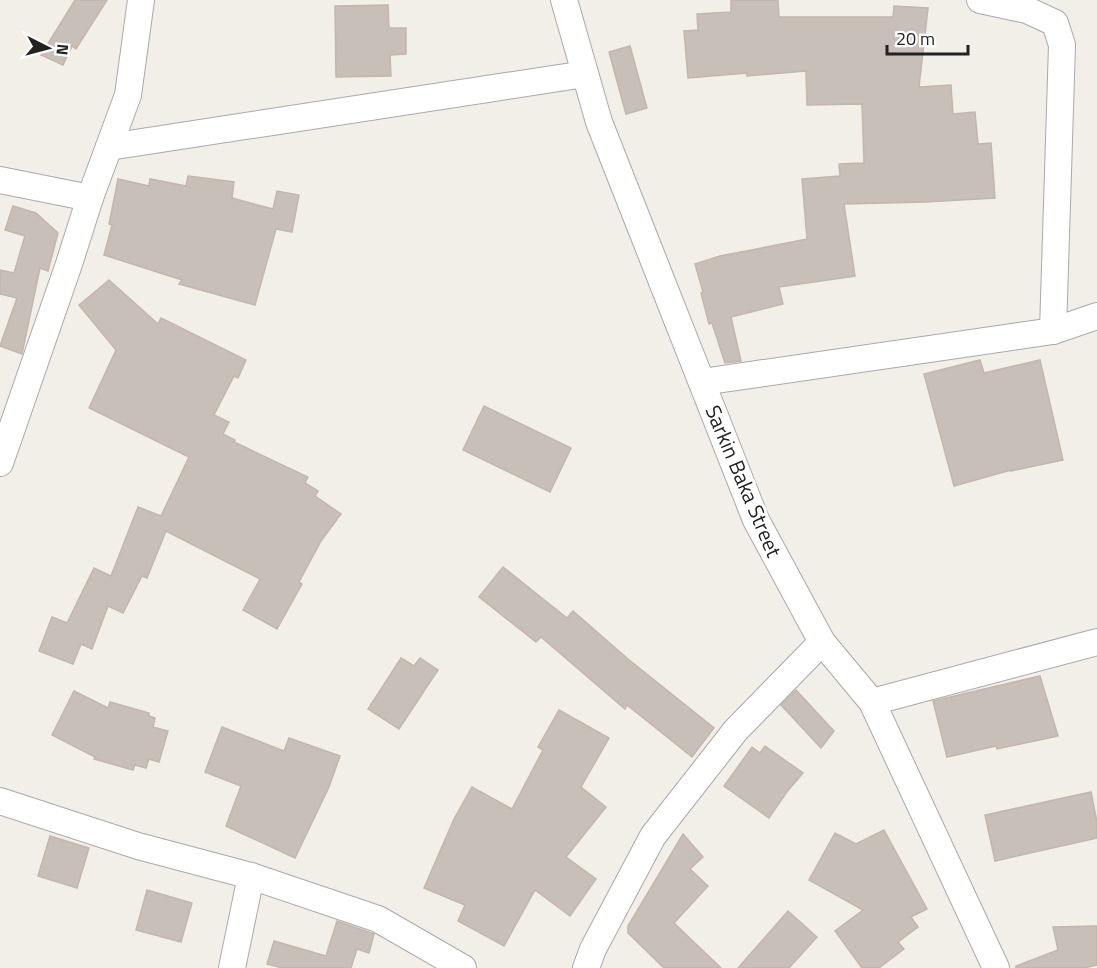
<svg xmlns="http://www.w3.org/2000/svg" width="1097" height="968" viewBox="0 0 1097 968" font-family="'Titillium Web',sans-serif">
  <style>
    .building { fill: #c7bfb8; stroke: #c4b6ab; stroke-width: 1.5 }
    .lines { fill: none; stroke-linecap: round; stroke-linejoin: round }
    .minor-casing { stroke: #a9a9a9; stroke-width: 28 }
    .minor { stroke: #fff; stroke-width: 26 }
    .labels { text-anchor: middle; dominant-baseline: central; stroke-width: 6; stroke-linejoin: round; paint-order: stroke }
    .street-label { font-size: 21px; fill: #222; stroke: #fff }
  </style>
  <rect width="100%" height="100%" fill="#f2efe9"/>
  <g class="building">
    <path d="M 75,0 L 107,0 L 76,49 L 72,46 L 63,65 L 41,55 Z"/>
    <path d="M 731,0 L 778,0 L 779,17 L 893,17 L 894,6 L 928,8 L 919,87 L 951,85 L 953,114 L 975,112 L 978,144 L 991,143 L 995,198 L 926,202 L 844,204 L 855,276 L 779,287 L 783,304 L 731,317 L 741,361 L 725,363 L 712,323 L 709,324 L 701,293 L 703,292 L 695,264 L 720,256 L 807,239 L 802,179 L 840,176 L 839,164 L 864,163 L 862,104 L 807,105 L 806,71 L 747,76 L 747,73 L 688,78 L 684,31 L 698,30 L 697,14 L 731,12 Z"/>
    <path d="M 388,5 L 389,28 L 406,28 L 406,54 L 390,55 L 391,76 L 336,77 L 335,6 Z"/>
    <path d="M 630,46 L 647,108 L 626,114 L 609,52 Z"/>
    <path d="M 188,176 L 234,182 L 232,198 L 273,209 L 277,191 L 299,195 L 292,232 L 276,229 L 255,305 L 179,284 L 182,280 L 104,255 L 112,225 L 109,224 L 118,179 L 149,186 L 150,179 L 186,186 Z"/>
    <path d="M 13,206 L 36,213 L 58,233 L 48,271 L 40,268 L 22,354 L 0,346 L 17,298 L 0,294 L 0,270 L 14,273 L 25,236 L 5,230 Z"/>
    <path d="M 109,280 L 158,324 L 161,318 L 246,360 L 238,378 L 234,376 L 214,415 L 229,422 L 223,434 L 235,440 L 234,442 L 308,477 L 305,483 L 318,491 L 315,496 L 341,514 L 321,541 L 299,582 L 302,584 L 277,629 L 243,610 L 260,579 L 166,531 L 147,578 L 142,576 L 123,613 L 108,606 L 92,649 L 81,644 L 73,664 L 39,651 L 52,617 L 67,623 L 94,568 L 111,576 L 138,507 L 161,516 L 189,457 L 89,408 L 116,350 L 79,305 Z"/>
    <path d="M 980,360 L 984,373 L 1040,360 L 1063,460 L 1011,471 L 1011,470 L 954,486 L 924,374 Z"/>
    <path d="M 484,406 L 571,448 L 550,492 L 463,450 Z"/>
    <path d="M 503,567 L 567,618 L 573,611 L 628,659 L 714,728 L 692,757 L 627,705 L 625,709 L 541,637 L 536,642 L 479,597 Z"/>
    <path d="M 401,658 L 414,666 L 420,658 L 438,670 L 399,729 L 368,709 Z"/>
    <path d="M 1040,676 L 1058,736 L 997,749 L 996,746 L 947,757 L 933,701 Z"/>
    <path d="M 796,690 L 834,731 L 821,748 L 781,705 Z"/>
    <path d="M 74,691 L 108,708 L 110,702 L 149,713 L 149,716 L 155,718 L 153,727 L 168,731 L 159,762 L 149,759 L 146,768 L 135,765 L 133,770 L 94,759 L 95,757 L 52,735 Z"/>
    <path d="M 559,710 L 609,738 L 581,787 L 606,807 L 566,857 L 596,879 L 570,916 L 535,890 L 504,946 L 458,921 L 465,905 L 424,888 L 454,819 L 472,787 L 512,809 L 543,750 L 538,747 Z"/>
    <path d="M 222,727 L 284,751 L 289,738 L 340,756 L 329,787 L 295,858 L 226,826 L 241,786 L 205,772 Z"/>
    <path d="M 765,746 L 803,773 L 786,793 L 769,818 L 724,786 L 752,747 L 760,753 Z"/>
    <path d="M 1091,792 L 1097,822 L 1097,838 L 995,861 L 985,815 Z"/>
    <path d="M 884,830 L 927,909 L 911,917 L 918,927 L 898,942 L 904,949 L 879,968 L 862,968 L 835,931 L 863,910 L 809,880 L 835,833 L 856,844 Z"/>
    <path d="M 683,834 L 703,857 L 690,869 L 708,886 L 674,923 L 721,968 L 664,968 L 628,933 L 628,926 Z"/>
    <path d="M 50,836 L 89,848 L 77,888 L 38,876 Z"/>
    <path d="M 147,890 L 192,903 L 181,942 L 136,930 Z"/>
    <path d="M 788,911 L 817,937 L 789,968 L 738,968 Z"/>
    <path d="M 337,921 L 374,934 L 369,953 L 357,949 L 351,968 L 282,968 L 267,964 L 274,941 L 326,956 Z"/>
    <path d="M 1097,926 L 1097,965 L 1084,968 L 1016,968 L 1016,966 L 1058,950 L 1053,927 Z"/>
  </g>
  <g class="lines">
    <g class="minor-casing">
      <g id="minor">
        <path d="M 564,0 L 599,122 L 756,520 L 822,642 L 872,702 L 996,968"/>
        <path d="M 980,0 L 1027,10 L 1055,23 L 1062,45 L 1053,331"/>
        <path d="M 109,147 L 585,74"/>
        <path d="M 0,180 L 90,198"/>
        <path d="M 702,382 L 1053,331 L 1097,316"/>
        <path d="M 0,463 L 69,264 L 90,198 L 128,95 L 141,0"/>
        <path d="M 872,702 L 1097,642"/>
        <path d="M 0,801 L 138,846 L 251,876 L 378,919 L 463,968"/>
        <path d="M 232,968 L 251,876"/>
        <path d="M 586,968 L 593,949 L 653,836 L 736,730 L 822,642"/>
      </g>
    </g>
    <use href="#minor" class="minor"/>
  </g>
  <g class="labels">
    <g class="street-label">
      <text transform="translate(744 481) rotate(67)">Sarkin Baka Street</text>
    </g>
  </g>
  <g transform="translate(48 48) rotate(96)" stroke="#ffffff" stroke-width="4.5" paint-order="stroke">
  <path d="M0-4.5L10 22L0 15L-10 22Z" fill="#222222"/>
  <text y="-9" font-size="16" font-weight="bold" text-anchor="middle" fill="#222222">N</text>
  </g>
  <path d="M887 45v9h81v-9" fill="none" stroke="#222222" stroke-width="3"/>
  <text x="896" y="45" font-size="18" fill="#222222" stroke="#ffffff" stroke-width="4.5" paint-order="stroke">20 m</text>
</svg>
